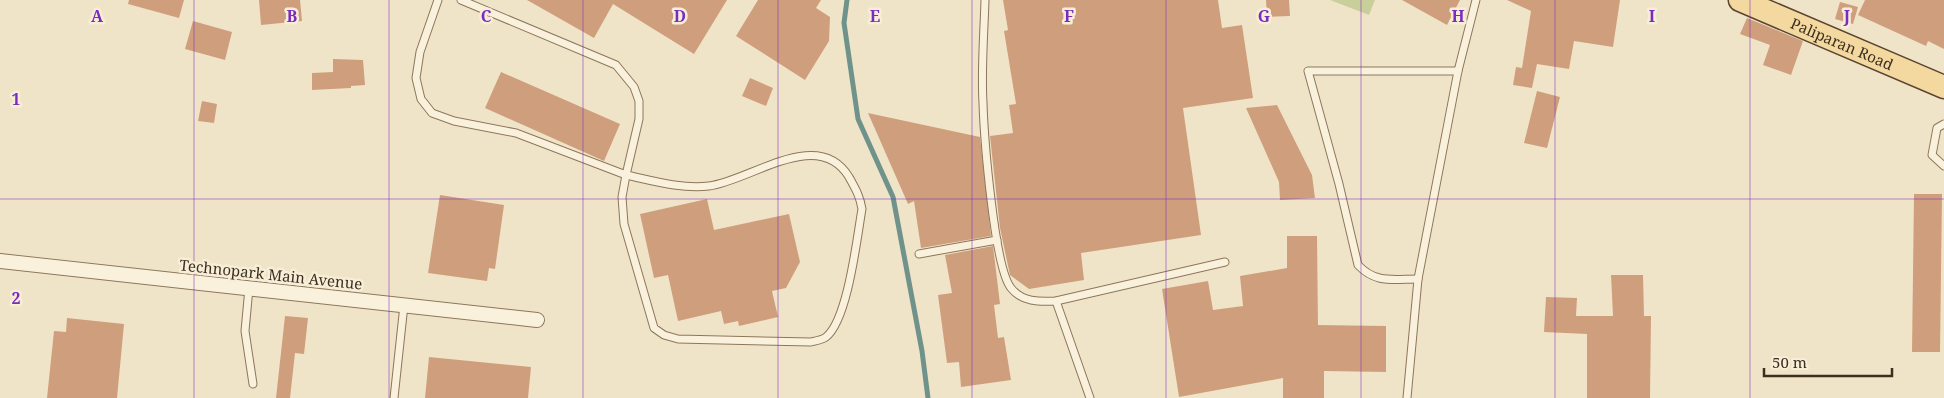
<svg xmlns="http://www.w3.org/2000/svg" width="1944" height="398" viewBox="0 0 1944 398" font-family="'Noto Serif',serif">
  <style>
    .green { fill: #c9cf9b }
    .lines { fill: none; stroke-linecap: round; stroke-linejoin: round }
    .stream { stroke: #6f938a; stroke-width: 5 }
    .building { fill: #cf9f7d }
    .service-casing { stroke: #8d765c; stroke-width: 9 }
    .minor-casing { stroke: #8d765c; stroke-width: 16 }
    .primary-casing { stroke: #5b4430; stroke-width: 25 }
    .service { stroke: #faf1dc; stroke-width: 7 }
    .minor { stroke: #faf1dc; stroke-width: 14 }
    .primary { stroke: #f3d9a0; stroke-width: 22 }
    .grid { fill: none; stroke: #7b2cbf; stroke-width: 1; stroke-opacity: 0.55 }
    .labels { text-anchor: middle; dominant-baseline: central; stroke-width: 5; stroke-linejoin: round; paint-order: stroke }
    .street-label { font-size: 15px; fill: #3d2e20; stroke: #f7eed8 }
    .grid-label { font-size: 16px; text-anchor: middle; font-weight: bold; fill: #7b2cbf; stroke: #f7eed8; stroke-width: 5; stroke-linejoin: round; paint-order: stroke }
  </style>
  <rect width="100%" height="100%" fill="#f0e4c8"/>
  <path class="green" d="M 1330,0 L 1375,0 L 1369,15 Z"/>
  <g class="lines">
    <path class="stream" d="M 847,0 L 844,23 L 858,119 L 893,197 L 922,351 L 928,398"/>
  </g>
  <g class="building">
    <path d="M 129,0 L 184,0 L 179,18 L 128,4 Z"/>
    <path d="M 259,0 L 300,0 L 302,21 L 261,25 Z"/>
    <path d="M 527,0 L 727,0 L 694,54 L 613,4 L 594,38 Z"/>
    <path d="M 758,0 L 821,0 L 816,8 L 830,17 L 829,41 L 805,80 L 736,36 Z"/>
    <path d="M 1003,0 L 1218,0 L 1222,28 L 1242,25 L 1253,98 L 1183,108 L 1201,235 L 1081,253 L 1084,280 L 1029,289 L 1010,275 L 1000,228 L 990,136 L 1013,133 L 1009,105 L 1016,104 L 1004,31 L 1008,30 Z"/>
    <path d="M 1266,0 L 1289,0 L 1290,16 L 1267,17 Z"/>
    <path d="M 1402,0 L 1460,0 L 1447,25 Z"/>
    <path d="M 1507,0 L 1620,0 L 1613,47 L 1574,41 L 1569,69 L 1537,64 L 1532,88 L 1513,85 L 1516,67 L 1522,68 L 1531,11 Z"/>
    <path d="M 1865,0 L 1944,0 L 1944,49 L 1928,41 L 1926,46 L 1858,15 Z"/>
    <path d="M 1840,2 L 1858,7 L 1853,24 L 1835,19 Z"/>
    <path d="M 1747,18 L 1803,41 L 1791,75 L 1763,65 L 1770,45 L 1740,34 Z"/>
    <path d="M 193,21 L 232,32 L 225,60 L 185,49 Z"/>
    <path d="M 333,59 L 363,60 L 365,85 L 351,86 L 351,88 L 312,90 L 312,73 L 333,72 Z"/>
    <path d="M 501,72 L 620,124 L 604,161 L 485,108 Z"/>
    <path d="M 750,78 L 773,88 L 766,106 L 742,96 Z"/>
    <path d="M 1537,91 L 1560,97 L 1547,148 L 1524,143 Z"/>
    <path d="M 202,101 L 217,104 L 214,123 L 198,121 Z"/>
    <path d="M 1277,105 L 1312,175 L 1315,198 L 1280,200 L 1279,182 L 1246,108 Z"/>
    <path d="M 868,113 L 980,137 L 991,236 L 921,248 L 914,201 L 908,204 Z"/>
    <path d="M 1914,194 L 1942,194 L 1940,352 L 1912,352 Z"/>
    <path d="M 440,195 L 504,205 L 495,269 L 489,268 L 487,281 L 428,273 Z"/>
    <path d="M 707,199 L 714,230 L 789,214 L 800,262 L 786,288 L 772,291 L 778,317 L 739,326 L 738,321 L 724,324 L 721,311 L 678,321 L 668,275 L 654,278 L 640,214 Z"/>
    <path d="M 1287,236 L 1317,236 L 1318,325 L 1386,326 L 1386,372 L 1324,371 L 1324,398 L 1283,398 L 1283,378 L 1179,397 L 1162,289 L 1208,281 L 1213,310 L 1243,306 L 1240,276 L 1287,268 Z"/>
    <path d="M 993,246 L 1000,304 L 994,305 L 998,338 L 1004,337 L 1011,380 L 961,387 L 959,362 L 947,363 L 938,295 L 952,293 L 945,255 Z"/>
    <path d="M 1611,275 L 1643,275 L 1644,316 L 1651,316 L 1650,398 L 1587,398 L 1587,334 L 1544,332 L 1546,297 L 1577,298 L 1576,316 L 1613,316 Z"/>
    <path d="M 285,316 L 308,318 L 304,354 L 295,353 L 290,398 L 276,398 Z"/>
    <path d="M 67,318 L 124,324 L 117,398 L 47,398 L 54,331 L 66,332 Z"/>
    <path d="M 429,357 L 531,367 L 528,398 L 425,398 Z"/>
  </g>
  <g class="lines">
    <g class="service-casing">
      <g id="service">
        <path d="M 438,0 L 420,52 L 416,78 L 421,99 L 432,113 L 454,121 L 516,133 L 626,175 L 622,197 L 624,224 L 654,328 L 664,335 L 678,339 L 811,342 C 815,341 822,340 826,337 C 848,320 857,237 862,209 C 860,196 855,188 849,177 C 818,126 750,181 709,186 C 680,189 654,181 626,175 L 639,119 L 639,101 L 634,87 L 616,65 L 461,0"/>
        <path d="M 985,0 C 984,34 981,69 983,103 C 984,135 994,267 1011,288 C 1022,302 1039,302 1056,301 L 1225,262"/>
        <path d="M 1944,124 L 1937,128 L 1932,155 L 1944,166"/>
        <path d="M 919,254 L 997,240"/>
        <path d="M 1418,279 C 1393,279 1376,284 1358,265 L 1339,184 L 1308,71 L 1458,71"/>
        <path d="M 249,288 L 245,331 L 253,384"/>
        <path d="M 1056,301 L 1090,398"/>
        <path d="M 394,398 L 404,305"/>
        <path d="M 1407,398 L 1418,279 L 1458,71 L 1476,0"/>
      </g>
    </g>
    <g class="minor-casing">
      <path id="minor" d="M 0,261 L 537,320"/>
    </g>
    <g class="primary-casing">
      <g id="primary">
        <path id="s1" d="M 1740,0 L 1944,87"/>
      </g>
    </g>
    <use href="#service" class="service"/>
    <use href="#minor" class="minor"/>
    <use href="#primary" class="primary"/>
  </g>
  <path class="grid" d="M 194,0 L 194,398M 389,0 L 389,398M 583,0 L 583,398M 778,0 L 778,398M 972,0 L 972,398M 1166,0 L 1166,398M 1361,0 L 1361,398M 1555,0 L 1555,398M 1750,0 L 1750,398M 0,199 L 1944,199"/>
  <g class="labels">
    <g class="street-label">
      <text stroke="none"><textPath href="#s1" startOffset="111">Paliparan Road</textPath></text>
      <text transform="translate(271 274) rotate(6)">Technopark Main Avenue</text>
    </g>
  </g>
  <g class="grid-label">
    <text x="97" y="22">A</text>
    <text x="292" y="22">B</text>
    <text x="486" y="22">C</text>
    <text x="680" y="22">D</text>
    <text x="875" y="22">E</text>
    <text x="1069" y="22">F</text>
    <text x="1264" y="22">G</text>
    <text x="1458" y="22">H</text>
    <text x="1652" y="22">I</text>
    <text x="1847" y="22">J</text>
    <text x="16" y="105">1</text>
    <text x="16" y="304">2</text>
  </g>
  <path d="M1764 368v8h128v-8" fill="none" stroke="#3d2e20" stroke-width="2.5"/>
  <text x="1772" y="368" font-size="15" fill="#3d2e20" stroke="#f7eed8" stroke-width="4" paint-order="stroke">50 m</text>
</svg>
